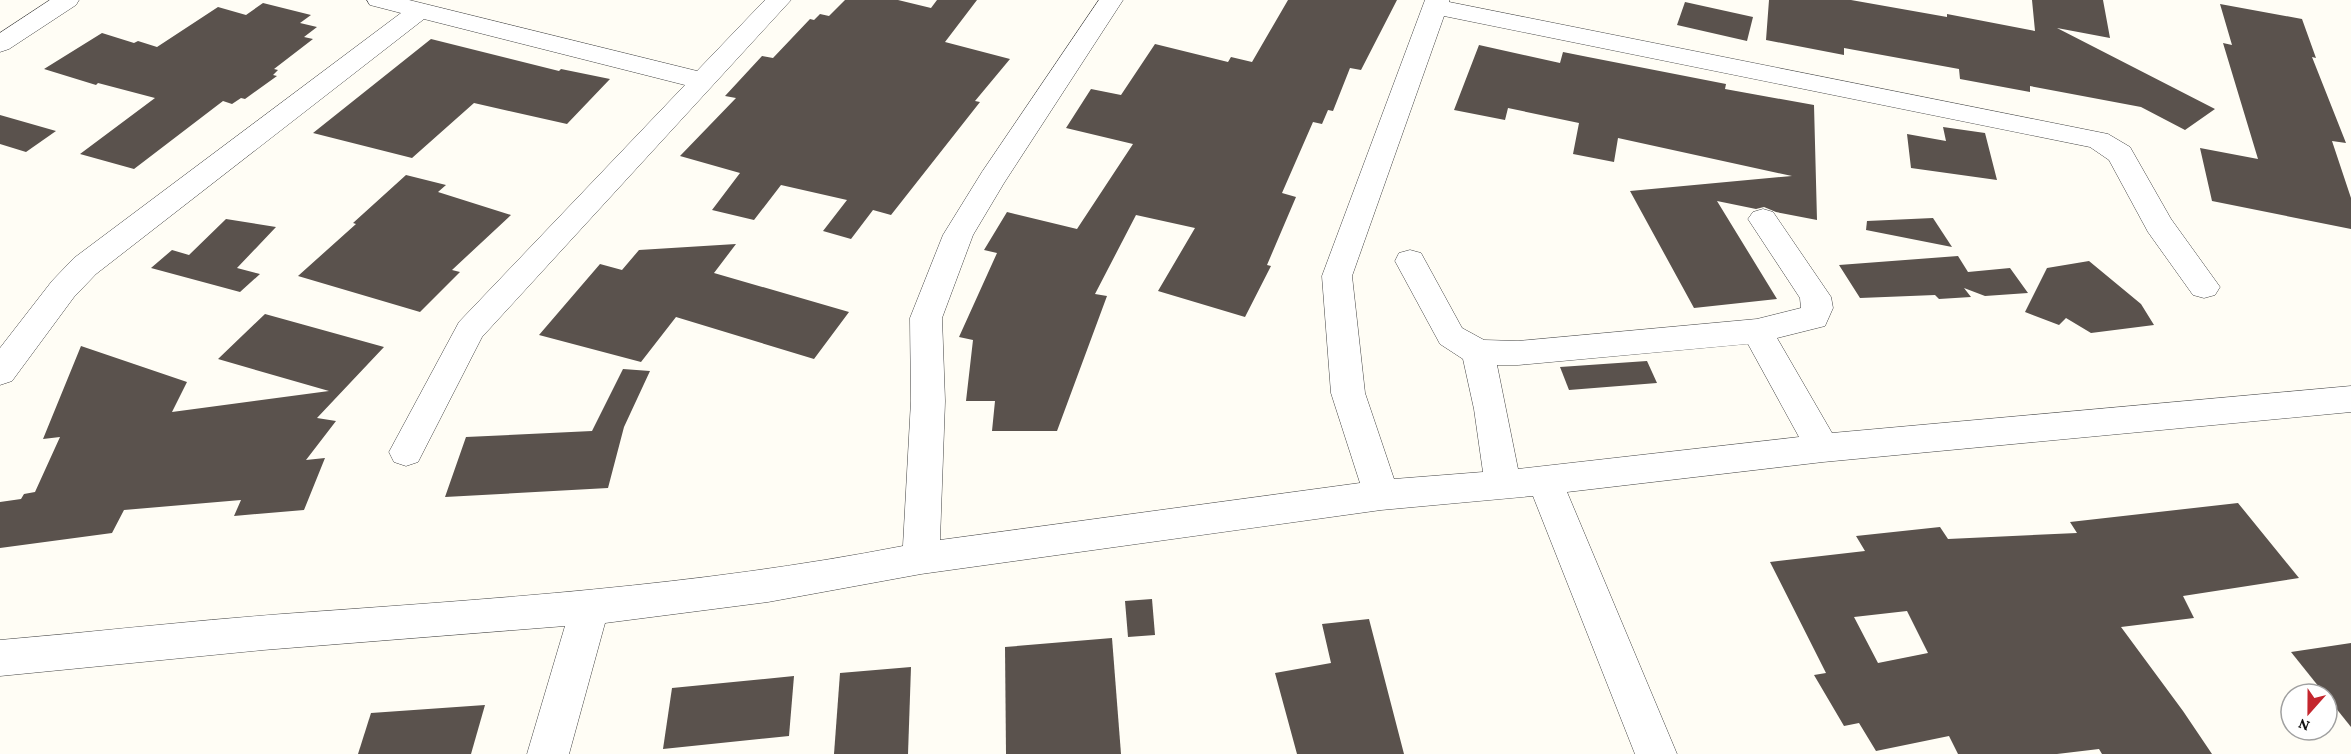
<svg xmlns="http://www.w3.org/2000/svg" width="2351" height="754" viewBox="0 0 2351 754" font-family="'Crimson Pro',serif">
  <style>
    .building { fill: #5a524d; fill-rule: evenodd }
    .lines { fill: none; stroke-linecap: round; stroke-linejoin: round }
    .minor-casing { stroke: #444; stroke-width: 1 }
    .minor { fill: #fff; fill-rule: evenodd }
  </style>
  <rect width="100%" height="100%" fill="#fffdf5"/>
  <g class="building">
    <path d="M 845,0 L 898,0 L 931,8 L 937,0 L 977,0 L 945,42 L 1010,59 L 975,101 L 980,102 L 891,215 L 873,210 L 851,239 L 823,231 L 847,200 L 781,185 L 754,220 L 712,210 L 740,173 L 680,156 L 736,98 L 725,96 L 762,56 L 773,58 L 810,19 L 814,20 L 820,14 L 829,16 Z"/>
    <path d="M 1288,0 L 1397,0 L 1361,70 L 1350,68 L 1333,111 L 1328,110 L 1322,124 L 1313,122 L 1282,193 L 1296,197 L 1267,265 L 1271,266 L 1245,317 L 1158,291 L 1195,228 L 1136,215 L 1095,294 L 1107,296 L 1057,431 L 992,431 L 995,401 L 966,401 L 973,340 L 959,337 L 997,253 L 984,250 L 1007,212 L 1077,229 L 1133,144 L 1066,128 L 1091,89 L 1121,95 L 1155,44 L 1228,62 L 1231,57 L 1252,62 Z"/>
    <path d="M 1769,0 L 1851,0 L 1947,17 L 1947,14 L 2035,31 L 2032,0 L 2103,0 L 2110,38 L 2057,28 L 2215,109 L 2185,130 L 2141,107 L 2030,86 L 2030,92 L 1960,79 L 1959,69 L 1844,48 L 1844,55 L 1766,40 Z"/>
    <path d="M 1685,2 L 1753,17 L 1747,41 L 1677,25 Z"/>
    <path d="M 263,3 L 311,15 L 300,23 L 317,27 L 304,37 L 313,39 L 274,69 L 278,70 L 273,75 L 277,76 L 245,99 L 241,98 L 232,104 L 223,101 L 134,169 L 80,154 L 155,98 L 98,83 L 96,85 L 44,69 L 102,33 L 134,43 L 138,41 L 157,47 L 218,7 L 246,15 Z"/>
    <path d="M 2220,4 L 2302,19 L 2316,58 L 2312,57 L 2346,143 L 2332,141 L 2351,198 L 2351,229 L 2212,201 L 2200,148 L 2258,159 L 2223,43 L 2232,45 Z"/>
    <path d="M 431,39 L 559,71 L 561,69 L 610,79 L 567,124 L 474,103 L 412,158 L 313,133 Z"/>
    <path d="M 1479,45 L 1560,63 L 1563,52 L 1588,57 L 1726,84 L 1725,89 L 1814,105 L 1817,220 L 1776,212 L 1764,207 L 1756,209 L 1717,201 L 1777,299 L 1694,308 L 1630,191 L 1792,176 L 1618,138 L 1614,162 L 1573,154 L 1579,123 L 1508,108 L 1505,120 L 1454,110 Z"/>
    <path d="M 0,115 L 56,131 L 26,152 L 0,144 Z"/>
    <path d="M 1943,127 L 1985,133 L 1997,180 L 1911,168 L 1907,134 L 1946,141 Z"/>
    <path d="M 406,175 L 446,185 L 438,192 L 511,215 L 452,270 L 460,272 L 420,312 L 298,276 L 356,224 L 353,223 Z"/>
    <path d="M 1933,218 L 1952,247 L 1866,230 L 1867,221 Z"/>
    <path d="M 226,219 L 276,227 L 237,268 L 260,274 L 240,292 L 151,268 L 172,250 L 189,255 Z"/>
    <path d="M 736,244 L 714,273 L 849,312 L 814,359 L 676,317 L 641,362 L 539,335 L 600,264 L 622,270 L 639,250 Z"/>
    <path d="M 1958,256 L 1968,272 L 2010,268 L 2028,293 L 1985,296 L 1964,288 L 1971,297 L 1939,299 L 1935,295 L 1860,298 L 1839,265 Z"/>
    <path d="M 2089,261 L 2141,304 L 2154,325 L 2091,333 L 2066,318 L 2059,325 L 2025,312 L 2047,268 Z"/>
    <path d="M 265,314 L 384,347 L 317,418 L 336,421 L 306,460 L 325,458 L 304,510 L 234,516 L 241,500 L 124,510 L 112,533 L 0,548 L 0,502 L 21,499 L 24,494 L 35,492 L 60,437 L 43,439 L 81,346 L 187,382 L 172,412 L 329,391 L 218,359 Z"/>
    <path d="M 1647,361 L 1657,383 L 1569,390 L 1560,367 Z"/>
    <path d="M 623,369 L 650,371 L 624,427 L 608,488 L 445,497 L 466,437 L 592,431 Z"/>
    <path d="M 2238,503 L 2299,578 L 2183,596 L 2194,618 L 2121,627 L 2183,711 L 2212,754 L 2102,754 L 2099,749 L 2057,754 L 1958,754 L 1949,736 L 1876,751 L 1859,723 L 1844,726 L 1814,675 L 1826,673 L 1770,562 L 1865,551 L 1856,536 L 1940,527 L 1948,539 L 2077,533 L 2070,522 ZM 1907,611 L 1928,653 L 1878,663 L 1854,617 Z"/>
    <path d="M 1152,599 L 1155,635 L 1128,637 L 1125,601 Z"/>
    <path d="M 1369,619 L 1404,754 L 1297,754 L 1275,673 L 1331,663 L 1322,624 Z"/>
    <path d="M 1112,638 L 1121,754 L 1006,754 L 1005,647 Z"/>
    <path d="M 2351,643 L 2351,727 L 2291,652 Z"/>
    <path d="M 911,667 L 908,754 L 834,754 L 840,673 Z"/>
    <path d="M 794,676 L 789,736 L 663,749 L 672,688 Z"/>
    <path d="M 485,705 L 471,754 L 358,754 L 371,713 Z"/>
  </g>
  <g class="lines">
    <g class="minor-casing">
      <g id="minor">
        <path d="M 50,0 L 79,0 L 76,5 L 9,49 L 0,52 L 0,33 Z"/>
        <path d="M 367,0 L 409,0 L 697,71 L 765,0 L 791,0 L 482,337 L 418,462 L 406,466 L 394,462 L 389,452 L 459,322 L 685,85 L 424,19 L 96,274 L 74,297 L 12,381 L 0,385 L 0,348 L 52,281 L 74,258 L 401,13 L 370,5 Z"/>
        <path d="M 1099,0 L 1123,0 L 1004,183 L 973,235 L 942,318 L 945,401 L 940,540 L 1360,483 L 1331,393 L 1322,276 L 1425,0 L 1449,0 L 1449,2 L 2108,134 L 2130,147 L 2171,219 L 2220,287 L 2215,295 L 2204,298 L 2193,295 L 2148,232 L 2109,160 L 2090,147 L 1444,16 L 1352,276 L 1365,393 L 1394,479 L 1483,472 L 1474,409 L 1463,359 L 1440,344 L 1395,261 L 1399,253 L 1410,250 L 1421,253 L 1462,328 L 1484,340 L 1518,341 L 1757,319 L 1801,308 L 1800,298 L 1748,219 L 1753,212 L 1763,209 L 1773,212 L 1831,297 L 1833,308 L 1825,326 L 1777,338 L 1832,433 L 2351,386 L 2351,412 L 1823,462 L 1567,492 L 1677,754 L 1635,754 L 1533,496 L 1381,510 L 921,574 L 768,602 L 605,623 L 569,754 L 527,754 L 565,626 L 263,650 L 0,676 L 0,640 C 94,632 188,621 282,614 C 490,599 698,586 903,546 L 911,401 L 910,318 L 943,235 L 982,172 ZM 1748,344 L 1799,437 L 1518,469 L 1497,365 L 1518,365 Z"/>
      </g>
    </g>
    <use href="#minor" class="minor"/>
  </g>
  <g transform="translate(2309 712) rotate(201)"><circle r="28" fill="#ffffff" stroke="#a0a0a0" stroke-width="1.5"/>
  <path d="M0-4.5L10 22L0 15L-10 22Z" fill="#c4262e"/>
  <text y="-9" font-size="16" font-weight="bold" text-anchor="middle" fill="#111111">N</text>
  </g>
</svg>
